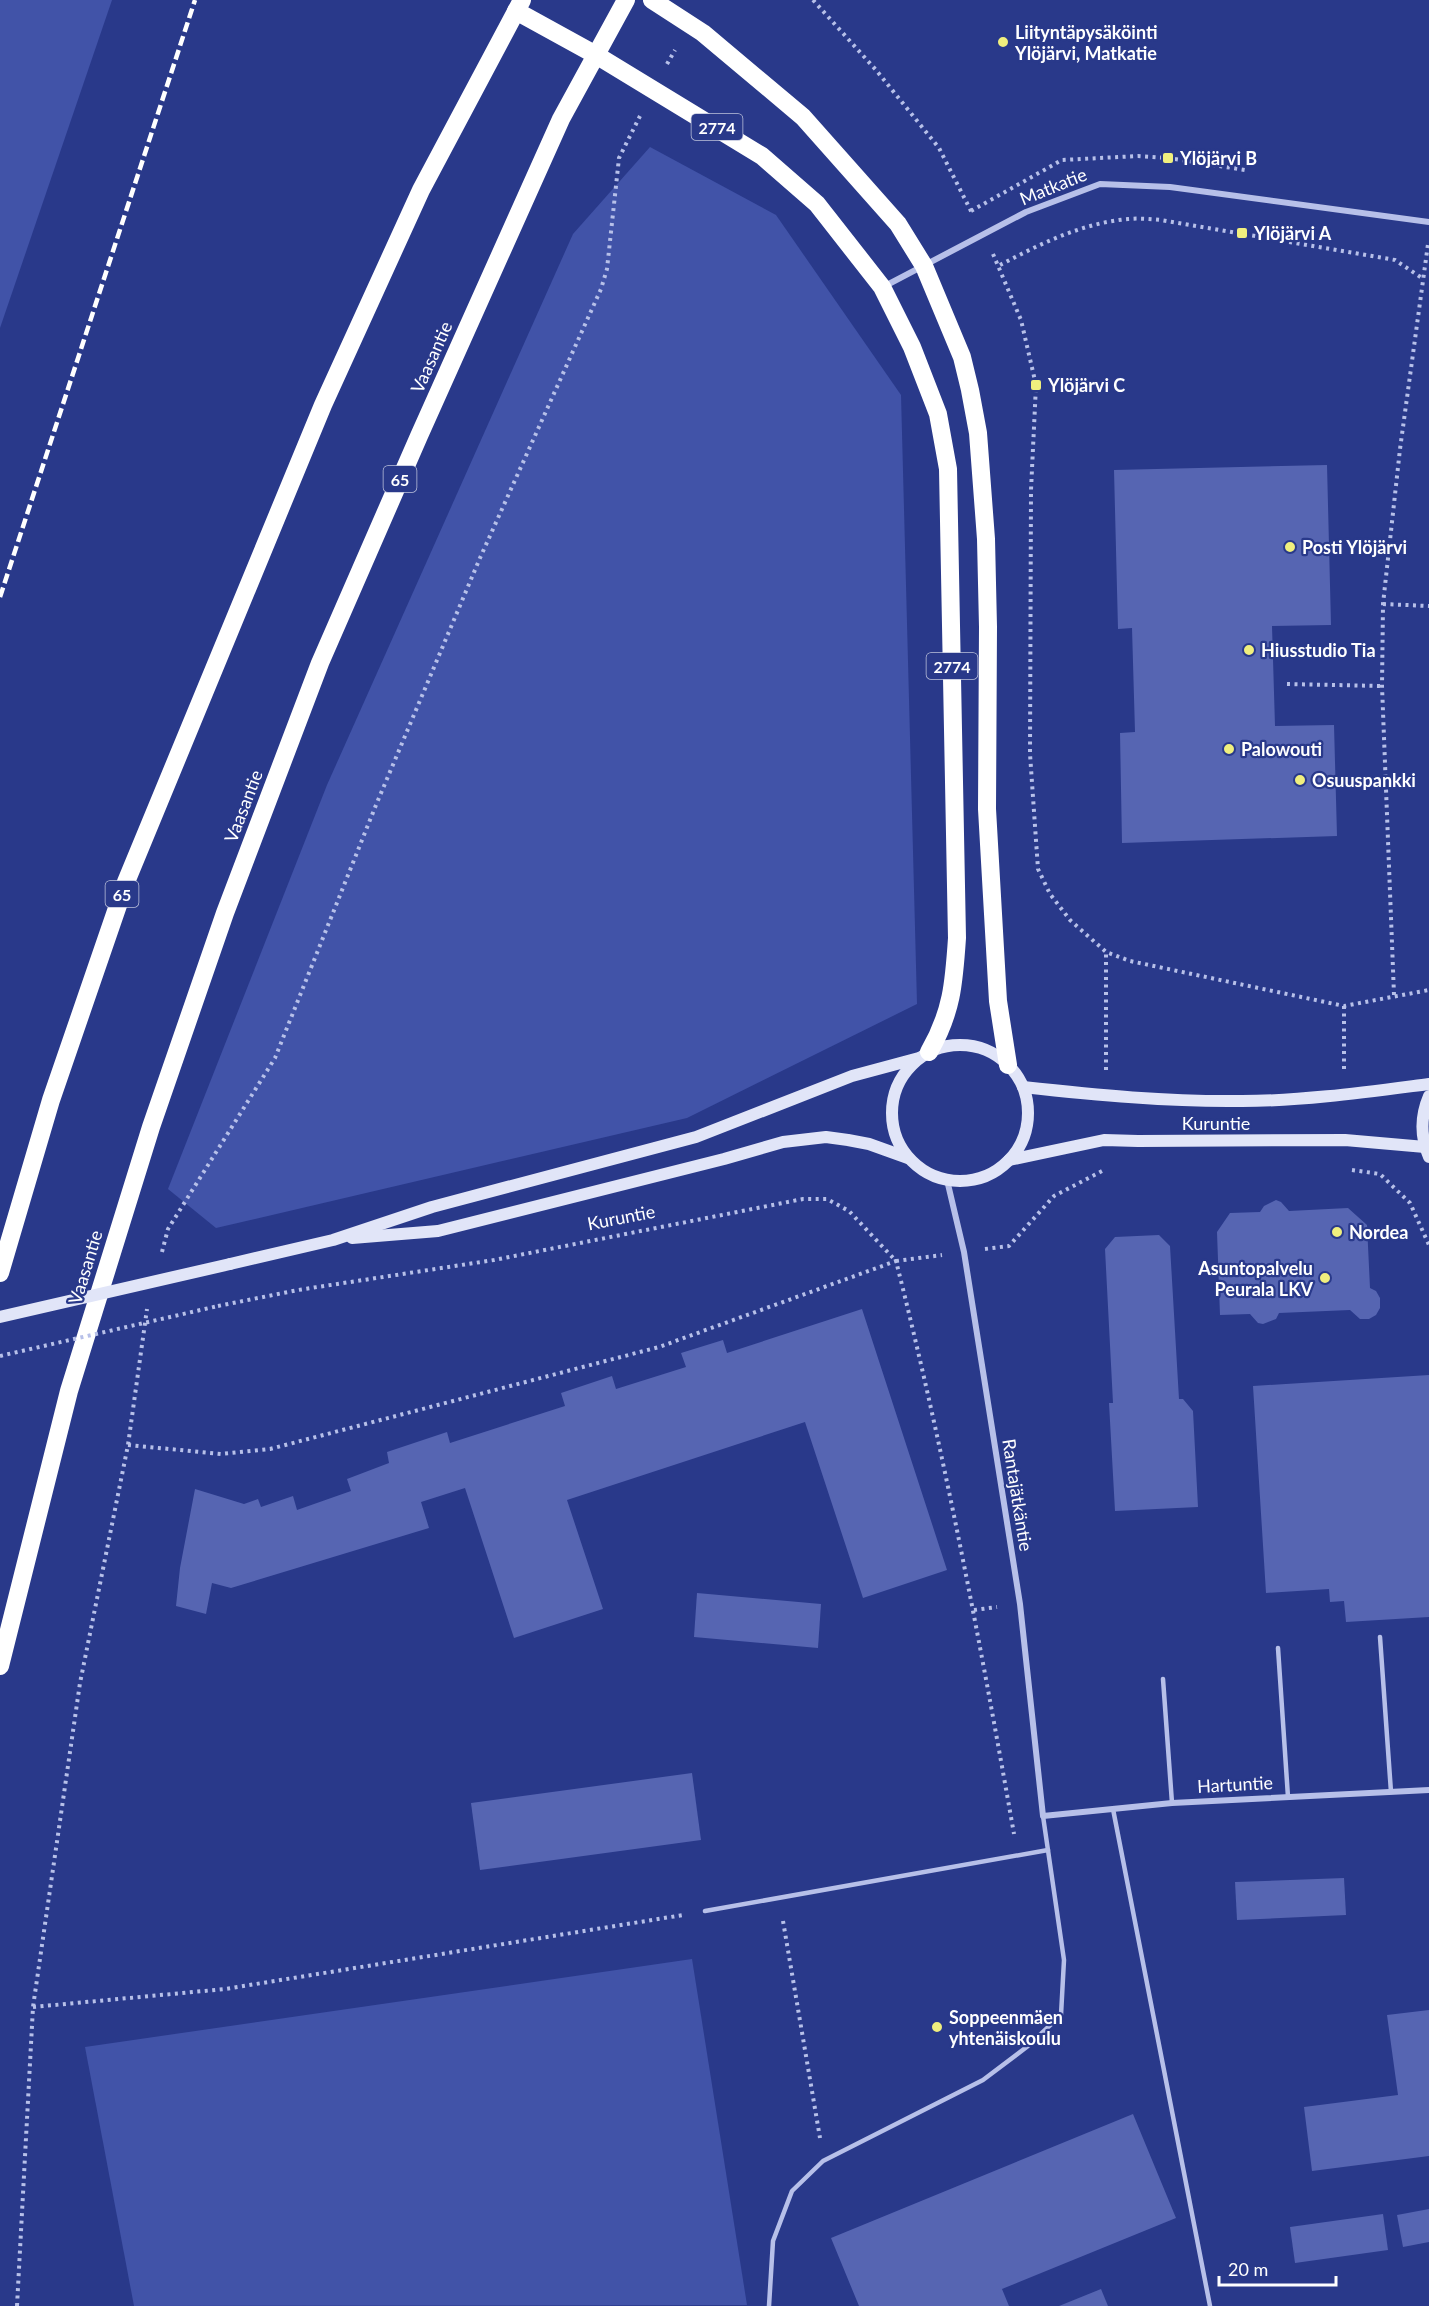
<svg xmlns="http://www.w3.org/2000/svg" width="1429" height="2306" viewBox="0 0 1429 2306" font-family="Lato,sans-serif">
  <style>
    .green { fill: #4153a8 }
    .building { fill: #5665b2 }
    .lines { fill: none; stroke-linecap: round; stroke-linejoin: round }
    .path { stroke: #b7c0e9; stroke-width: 4; stroke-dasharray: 3 4.5; stroke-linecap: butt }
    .lane { stroke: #b7c0e9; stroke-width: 4.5 }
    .street { stroke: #b7c0e9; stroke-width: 6 }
    .secondary { stroke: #e1e5f8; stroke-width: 12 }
    .highway { stroke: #fff; stroke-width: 18 }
    .rail { stroke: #fff; stroke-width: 4.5; stroke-dasharray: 10 4.5; stroke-linecap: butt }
    .path-bridge { stroke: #b7c0e9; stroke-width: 4; stroke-dasharray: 3 4.5; stroke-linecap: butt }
    .secondary-bridge { stroke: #e1e5f8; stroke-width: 12 }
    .poi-dot { fill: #f0ef7e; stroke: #29398a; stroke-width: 2 }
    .labels { text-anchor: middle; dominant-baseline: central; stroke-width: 4.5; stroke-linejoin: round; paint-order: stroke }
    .shield { fill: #29398a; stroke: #bfc4dc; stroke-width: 1.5 }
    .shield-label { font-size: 16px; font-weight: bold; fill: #fff }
    .poi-label { font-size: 18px; font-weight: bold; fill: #fff; stroke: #29398a; text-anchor: start }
    .street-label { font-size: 18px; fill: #fff; stroke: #29398a }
  </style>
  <rect width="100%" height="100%" fill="#29398a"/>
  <g class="green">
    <path d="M 0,0 L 112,0 L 0,328 Z"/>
    <path d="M 650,147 L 776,215 L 901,395 L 917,1004 L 687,1118 L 216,1228 L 168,1189 L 327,785 L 573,234 Z"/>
    <path d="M 692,1959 L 747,2305 L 134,2306 L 85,2047 Z"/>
  </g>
  <g class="building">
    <path d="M 1327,465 L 1331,625 L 1272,626 L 1275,726 L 1334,725 L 1337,836 L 1122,843 L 1120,733 L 1135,732 L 1132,628 L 1118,629 L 1114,470 Z"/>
    <path d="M 1276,1200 L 1281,1202 L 1289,1211 L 1348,1208 L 1367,1225 L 1370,1288 L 1376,1291 L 1380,1298 L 1380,1308 L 1376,1315 L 1369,1319 L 1360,1319 L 1350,1310 L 1279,1313 L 1276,1319 L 1263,1324 L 1258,1323 L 1250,1314 L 1220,1315 L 1217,1232 L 1230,1213 L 1260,1212 L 1264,1206 Z"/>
    <path d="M 1159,1235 L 1170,1246 L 1179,1399 L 1183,1399 L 1193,1411 L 1198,1507 L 1115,1511 L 1109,1403 L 1113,1403 L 1105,1249 L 1115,1237 Z"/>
    <path d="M 862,1309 L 947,1570 L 863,1598 L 805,1422 L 567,1500 L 603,1609 L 514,1638 L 465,1488 L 421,1502 L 429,1528 L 231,1588 L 212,1583 L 206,1614 L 176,1606 L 180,1568 L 195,1489 L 244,1504 L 258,1499 L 261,1507 L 293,1496 L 297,1510 L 351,1491 L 347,1479 L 389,1463 L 387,1452 L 447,1432 L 450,1443 L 565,1406 L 561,1393 L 612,1376 L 616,1389 L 686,1367 L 681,1353 L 723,1340 L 727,1353 Z"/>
    <path d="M 1429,1375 L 1429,1617 L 1346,1622 L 1344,1601 L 1330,1602 L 1329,1589 L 1266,1593 L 1253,1386 Z"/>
    <path d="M 697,1593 L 821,1604 L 818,1648 L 694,1637 Z"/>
    <path d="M 692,1773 L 701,1840 L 480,1870 L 471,1803 Z"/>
    <path d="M 1344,1878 L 1346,1915 L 1237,1920 L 1235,1882 Z"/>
    <path d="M 1429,2010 L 1429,2156 L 1312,2171 L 1304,2107 L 1398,2095 L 1387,2015 Z"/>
    <path d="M 1133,2114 L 1176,2218 L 1002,2289 L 1009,2306 L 859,2306 L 831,2238 Z"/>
    <path d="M 1429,2209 L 1429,2242 L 1403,2247 L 1397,2215 Z"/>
    <path d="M 1383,2214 L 1388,2250 L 1295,2263 L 1290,2227 Z"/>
    <path d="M 1101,2289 L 1108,2306 L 1059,2306 Z"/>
  </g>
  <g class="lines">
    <g class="path">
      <path d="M 813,0 L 876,70 L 939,148 L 973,215"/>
      <path d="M 667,64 L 675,50"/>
      <path d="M 971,211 L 1062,160 L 1138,156 L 1168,158 L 1245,170"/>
      <path d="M 993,254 L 1021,320 L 1036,385 L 1031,490 L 1030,754 L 1038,869 L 1050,894 L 1070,920 L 1106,952 L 1130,961 L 1344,1006 L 1429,990"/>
      <path d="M 1000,265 C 1040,244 1082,223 1128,219 C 1139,218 1150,219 1161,220 L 1395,260 L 1422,278"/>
      <path d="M 1383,604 L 1429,606"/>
      <path d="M 1287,684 L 1382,686"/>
      <path d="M 1394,995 L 1382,686 L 1383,604 L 1400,449 L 1428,244"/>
      <path d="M 1344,1069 L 1344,1006"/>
      <path d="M 1106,1070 L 1106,952"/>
      <path d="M 1352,1170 L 1380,1174 L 1410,1203 L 1429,1245"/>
      <path d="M 985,1249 L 1009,1246 L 1054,1196 L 1104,1170"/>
      <path d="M 162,1252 L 168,1229 L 275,1058 L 376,805 L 480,558 L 601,289 L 607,269 L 619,158 L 640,116"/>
      <path d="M 218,1306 L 298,1290 L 494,1260 L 803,1199 L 827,1199 L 849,1211 L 896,1261 L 942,1255"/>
      <path d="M 128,1445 L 221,1454 L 270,1449 L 659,1347 L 896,1261 C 944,1451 980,1641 1014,1834"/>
      <path d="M 974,1610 L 997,1607"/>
      <path d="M 783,1921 L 820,2138"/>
      <path d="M 33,2007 L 225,1989 L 683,1915"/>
      <path d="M 17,2306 L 33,2007 L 80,1683 L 128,1445 L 147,1309"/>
    </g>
    <g class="lane">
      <path d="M 1380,1637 L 1391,1792"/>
      <path d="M 1278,1648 L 1288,1797"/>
      <path d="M 1163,1679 L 1172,1803"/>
      <path d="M 1113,1809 L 1210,2306"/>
      <path d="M 705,1911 L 1048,1850"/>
      <path d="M 769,2306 L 773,2241 L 792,2191 L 823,2161 L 983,2080 L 1028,2046 L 1061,2015 L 1064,1960 L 1043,1816"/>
    </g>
    <g class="street">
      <path d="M 883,287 L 1026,212 L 1100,184 L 1170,187 L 1429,222"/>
      <path d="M 947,1180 L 964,1252 L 1020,1604 L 1043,1816 L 1172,1803 L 1429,1790"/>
    </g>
    <g class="secondary">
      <circle cx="960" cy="1113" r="68"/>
      <path d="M 1023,1087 C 1096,1095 1169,1102 1242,1101 C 1304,1101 1367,1092 1429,1084"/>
      <path d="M 1429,1096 C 1420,1117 1420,1136 1429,1157"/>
      <path d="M 1009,1160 L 1104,1140 L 1138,1141 L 1345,1140 L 1425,1147"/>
      <path d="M 352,1238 L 438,1231 L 724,1159 L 783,1142 L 826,1137 L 848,1140 L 869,1144 L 908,1158"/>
      <path d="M 230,1264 L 333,1240 L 432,1207 L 696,1137 L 852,1076 L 919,1058"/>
    </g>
    <g class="highway">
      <path d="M 652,0 L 703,33 L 803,117 L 898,224 L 924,266 L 962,357 L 970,390 L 978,433 L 986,539 L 988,627 L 987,809 L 998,1001 L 1008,1065"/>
      <path d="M 516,11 L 596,55 L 762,156 L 817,204 L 882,287 L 912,347 L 938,414 L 948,469 L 957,938 C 954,983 952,1012 929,1052"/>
      <path d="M 0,1273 L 51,1100 L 126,882 L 323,405 L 421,190 L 522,0"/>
      <path d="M 0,1666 L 69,1391 L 151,1127 L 225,913 L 320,663 L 419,436 L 561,119 L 626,0"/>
    </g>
    <path class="rail" d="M 0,597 L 195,0"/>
    <path class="path-bridge" d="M 0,1356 L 218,1306"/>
    <path class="secondary-bridge" d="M 0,1317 L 230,1264"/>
  </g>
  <g class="poi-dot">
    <circle cx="1003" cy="42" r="6"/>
    <rect x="1162" y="152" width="12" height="12" rx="3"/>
    <rect x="1236" y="227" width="12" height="12" rx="3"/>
    <rect x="1030" y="379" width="12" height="12" rx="3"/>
    <circle cx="1290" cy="547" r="6"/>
    <circle cx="1249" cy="650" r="6"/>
    <circle cx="1229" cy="749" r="6"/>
    <circle cx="1300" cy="780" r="6"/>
    <circle cx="1337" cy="1232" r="6"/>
    <circle cx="1325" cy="1278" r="6"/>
    <circle cx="937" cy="2027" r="6"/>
  </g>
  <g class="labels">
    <g class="shield">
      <rect x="691.5" y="114" width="51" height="26" rx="4.5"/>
      <rect x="383.5" y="466" width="33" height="26" rx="4.5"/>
      <rect x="926.5" y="653" width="51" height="26" rx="4.5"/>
      <rect x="105.5" y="881" width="33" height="26" rx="4.5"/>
    </g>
    <g class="shield-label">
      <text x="717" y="127">2774</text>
      <text x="400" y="479">65</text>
      <text x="952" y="666">2774</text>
      <text x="122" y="894">65</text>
    </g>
    <g class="poi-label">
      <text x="1015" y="32">Liityntäpysäköinti<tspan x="1015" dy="21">Ylöjärvi, Matkatie</tspan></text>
      <text x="1180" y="158">Ylöjärvi B</text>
      <text x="1254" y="233">Ylöjärvi A</text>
      <text x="1048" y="385">Ylöjärvi C</text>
      <text x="1302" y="547">Posti Ylöjärvi</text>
      <text x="1261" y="650">Hiusstudio Tia</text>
      <text x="1241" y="749">Palowouti</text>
      <text x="1312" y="780">Osuuspankki</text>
      <text x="1349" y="1232">Nordea</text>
      <text x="1313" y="1268" text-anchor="end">Asuntopalvelu<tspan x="1313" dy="21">Peurala LKV</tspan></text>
      <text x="949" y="2017">Soppeenmäen<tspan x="949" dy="21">yhtenäiskoulu</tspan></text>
    </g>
    <g class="street-label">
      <text transform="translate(1053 186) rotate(-22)">Matkatie</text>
      <text transform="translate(431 357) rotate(-66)">Vaasantie</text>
      <text transform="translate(243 806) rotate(-69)">Vaasantie</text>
      <text x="1216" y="1123">Kuruntie</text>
      <text transform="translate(621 1217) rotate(-11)">Kuruntie</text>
      <text transform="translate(85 1267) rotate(-73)">Vaasantie</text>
      <text transform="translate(1018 1495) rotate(81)">Rantajätkäntie</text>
      <text transform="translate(1235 1784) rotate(-3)">Hartuntie</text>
    </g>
  </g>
  <path d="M1219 2276v9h117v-9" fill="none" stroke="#ffffff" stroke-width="3"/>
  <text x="1228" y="2276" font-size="18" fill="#ffffff" stroke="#29398a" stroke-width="4.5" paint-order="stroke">20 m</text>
</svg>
